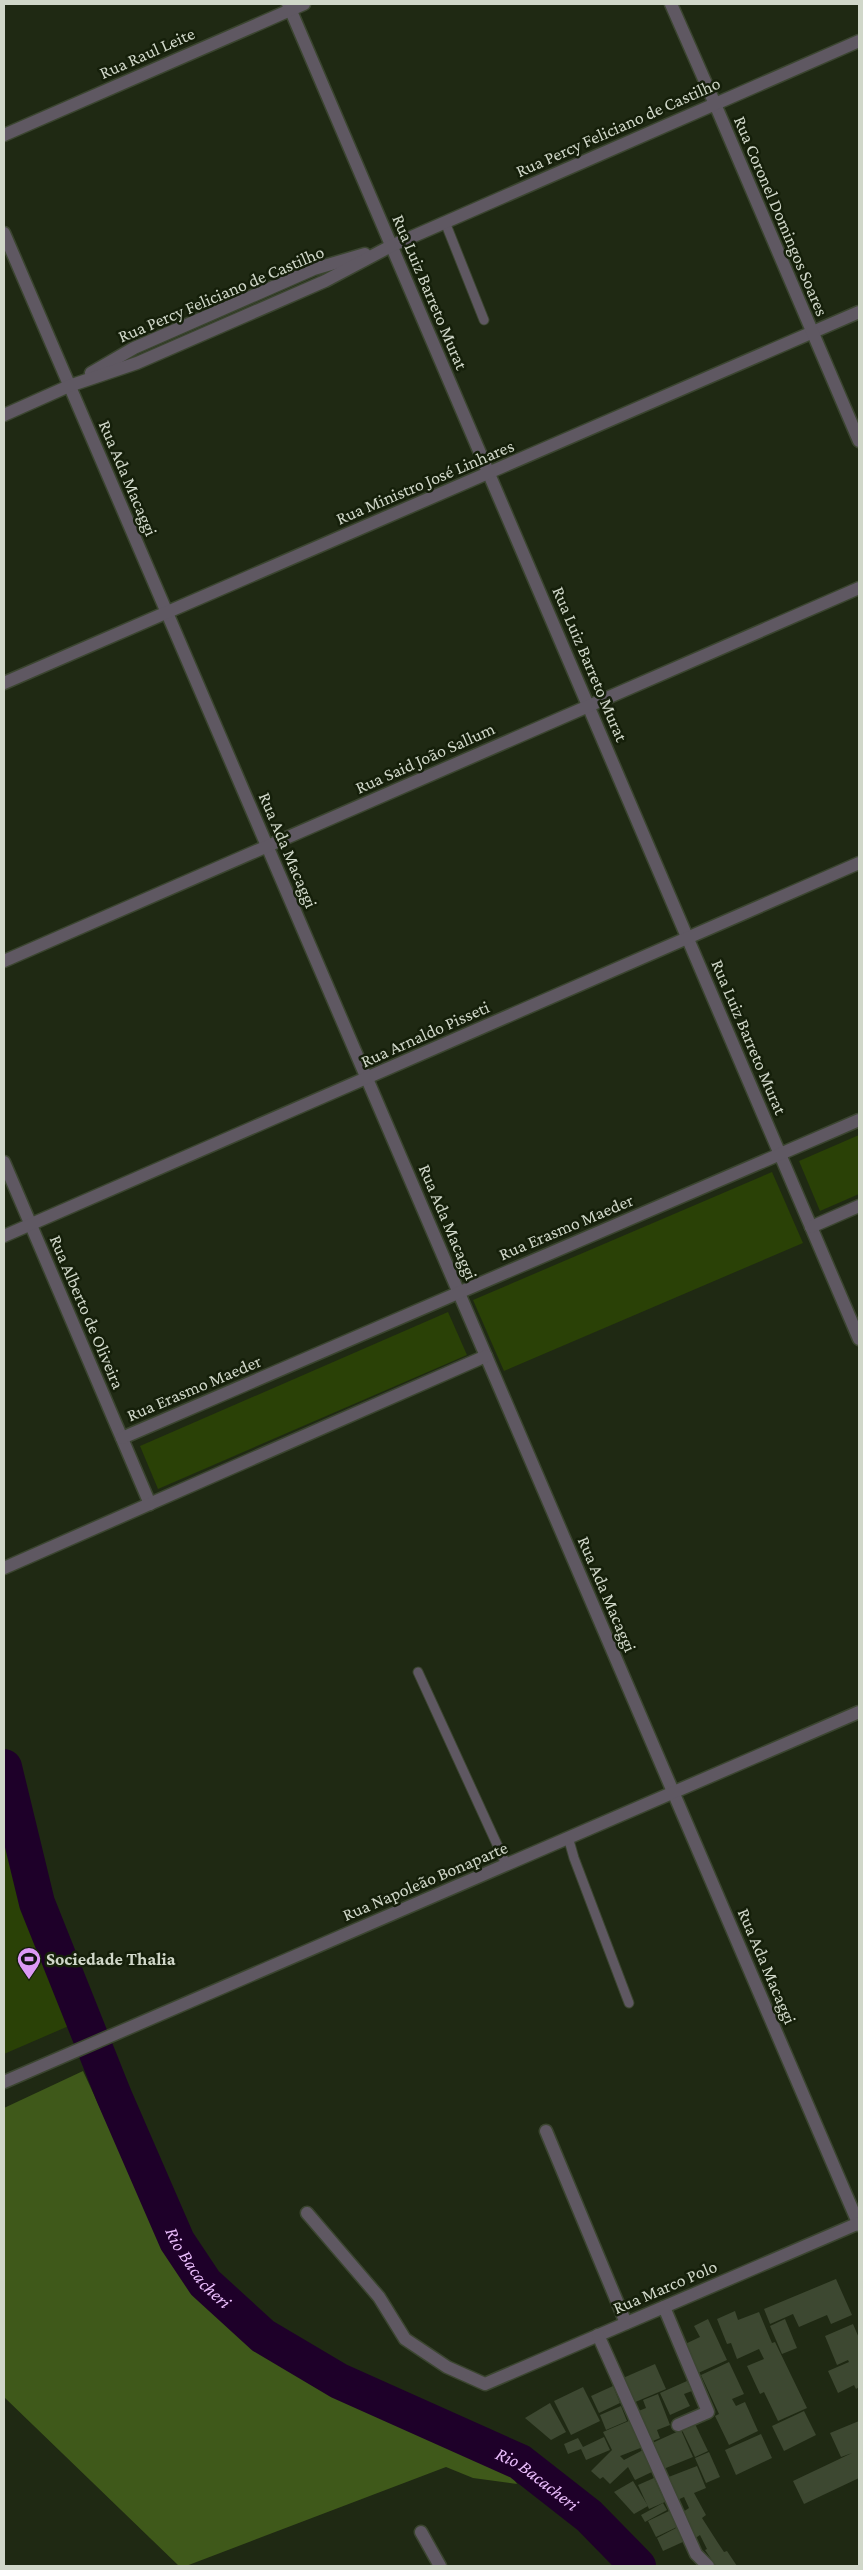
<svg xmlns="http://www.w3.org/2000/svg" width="863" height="2570" viewBox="0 0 863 2570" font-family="'Crimson Pro',serif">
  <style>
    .green { fill: #2a4106 }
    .forest { fill: #3f591a }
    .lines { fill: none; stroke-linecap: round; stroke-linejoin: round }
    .river { stroke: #1e0029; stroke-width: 36 }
    .building { fill: #3d4831 }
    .service-casing { stroke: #3b4530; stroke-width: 11 }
    .minor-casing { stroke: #3b4530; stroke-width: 15 }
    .tertiary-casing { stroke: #3b4530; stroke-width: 15 }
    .service { stroke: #5f5862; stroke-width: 9 }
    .minor { stroke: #5f5862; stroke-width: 12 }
    .tertiary { stroke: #5f5862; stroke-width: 12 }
    .labels { text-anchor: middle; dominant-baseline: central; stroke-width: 5; stroke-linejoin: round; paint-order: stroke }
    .street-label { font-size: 18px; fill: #d0d7c9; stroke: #151f0a }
    .poi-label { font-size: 18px; font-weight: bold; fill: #d0d7c9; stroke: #151f0a; text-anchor: start }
    .water-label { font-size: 19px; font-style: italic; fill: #eabcfc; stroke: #151f0a }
  </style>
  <rect width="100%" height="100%" fill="#1f2913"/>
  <g class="green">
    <path d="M 859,1135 L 859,1194 L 820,1211 L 799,1161 Z"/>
    <path d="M 772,1172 L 803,1243 L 504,1371 L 473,1300 Z"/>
    <path d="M 448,1312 L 467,1355 L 158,1489 L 140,1446 Z"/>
    <path d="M 4,1825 C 17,1894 46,1960 71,2025 L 4,2054 Z"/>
  </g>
  <path class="forest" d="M 83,2071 L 164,2247 L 319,2379 L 502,2461 L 517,2484 L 473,2478 L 446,2467 L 186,2566 L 179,2566 L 4,2397 L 4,2108 Z"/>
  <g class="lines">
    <path class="river" id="s1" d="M 4,1767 L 37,1903 L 114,2096 L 177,2241 L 205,2283 L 263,2336 L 339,2381 L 520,2462 L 589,2516 L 638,2566"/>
  </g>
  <g class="building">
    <path d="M 836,2279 L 852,2315 L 831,2324 L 827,2315 L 799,2327 L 793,2314 L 770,2324 L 764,2309 Z"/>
    <path d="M 735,2311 L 738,2320 L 759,2312 L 772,2343 L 775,2342 L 807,2408 L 778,2421 L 764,2392 L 760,2394 L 747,2366 L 764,2359 L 759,2349 L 737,2359 L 731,2343 L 727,2344 L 717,2319 Z"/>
    <path d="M 708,2319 L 727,2360 L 696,2374 L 683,2345 L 700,2337 L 694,2326 Z"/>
    <path d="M 785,2319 L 797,2348 L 782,2354 L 770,2326 Z"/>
    <path d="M 853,2324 L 859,2338 L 859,2387 L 856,2389 L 854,2385 L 838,2393 L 828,2371 L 849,2362 L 848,2360 L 837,2365 L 825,2336 Z"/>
    <path d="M 729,2362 L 744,2394 L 732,2399 L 736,2406 L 745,2402 L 758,2431 L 729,2445 L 715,2416 L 719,2414 L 701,2375 Z"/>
    <path d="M 655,2364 L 666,2389 L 633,2403 L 623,2378 Z"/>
    <path d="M 687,2381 L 692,2391 L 684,2394 L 690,2406 L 670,2415 L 660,2393 Z"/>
    <path d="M 613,2386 L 620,2403 L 599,2413 L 591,2396 Z"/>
    <path d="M 583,2387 L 600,2421 L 571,2435 L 554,2401 Z"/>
    <path d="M 658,2394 L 670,2425 L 657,2430 L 660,2438 L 648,2443 L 636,2412 L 646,2408 L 643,2400 Z"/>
    <path d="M 550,2403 L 566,2432 L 551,2440 L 525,2418 Z"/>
    <path d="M 621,2406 L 627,2421 L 606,2430 L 600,2415 Z"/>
    <path d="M 804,2411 L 816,2435 L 784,2451 L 772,2426 Z"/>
    <path d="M 631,2420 L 643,2447 L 620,2456 L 624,2460 L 643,2450 L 654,2471 L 635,2480 L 628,2467 L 610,2484 L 603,2477 L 600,2479 L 591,2471 L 612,2450 L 603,2432 Z"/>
    <path d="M 859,2421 L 859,2478 L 804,2504 L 793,2481 L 852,2453 L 841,2457 L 830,2433 Z"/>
    <path d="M 695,2424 L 708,2451 L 695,2457 L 682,2430 Z"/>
    <path d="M 681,2430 L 693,2457 L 661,2470 L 650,2444 Z"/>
    <path d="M 761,2434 L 772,2458 L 736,2475 L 725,2450 Z"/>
    <path d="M 604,2437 L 610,2450 L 586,2460 L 581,2449 L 568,2454 L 564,2444 L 578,2438 L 583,2447 Z"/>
    <path d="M 709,2452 L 720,2477 L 706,2483 L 695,2458 Z"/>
    <path d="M 697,2466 L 706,2488 L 694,2493 L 706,2515 L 702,2518 L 718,2543 L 724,2552 L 727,2551 L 737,2566 L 716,2566 L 705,2550 L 707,2549 L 700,2535 L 694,2539 L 683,2512 L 689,2508 L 684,2497 L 675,2501 L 666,2478 Z"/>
    <path d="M 654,2478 L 665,2502 L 649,2509 L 638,2485 Z"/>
    <path d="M 633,2481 L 648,2506 L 634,2514 L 614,2492 Z"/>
    <path d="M 663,2503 L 667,2510 L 645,2522 L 641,2515 Z"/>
    <path d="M 669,2511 L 677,2527 L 656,2537 L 648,2521 Z"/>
    <path d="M 678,2527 L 685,2541 L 663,2551 L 657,2538 Z"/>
  </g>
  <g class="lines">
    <g class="service-casing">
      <g id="service">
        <path d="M 445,222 L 484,320"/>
        <path d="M 418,1672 L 506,1864"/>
        <path d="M 568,1837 L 574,1858 L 629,2003"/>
      </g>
    </g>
    <g class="minor-casing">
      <g id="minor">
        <path d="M 288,4 L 859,1339"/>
        <path d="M 671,4 L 715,104"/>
        <path d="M 4,135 L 304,4"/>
        <path d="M 4,233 L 859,2225"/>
        <path d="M 4,683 L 859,312"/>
        <path d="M 4,961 L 859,588"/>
        <path d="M 4,1162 L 150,1504"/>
        <path d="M 811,1227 L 859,1206"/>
        <path d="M 4,1236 L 859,863"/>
        <path d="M 122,1438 L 859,1120"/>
        <path d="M 4,1568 L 486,1356"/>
        <path d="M 4,2082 L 859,1712"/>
        <path d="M 546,2131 L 626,2323"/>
        <path d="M 307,2213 L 379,2297 L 405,2339 L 447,2367 L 485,2384 L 859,2223"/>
        <path d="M 664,2307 L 708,2412 L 678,2425"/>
        <path d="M 598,2335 L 696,2554 L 708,2566"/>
        <path d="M 421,2532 L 440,2566"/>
      </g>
    </g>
    <g class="tertiary-casing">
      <g id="tertiary">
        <path d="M 715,104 L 859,441"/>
        <path d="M 91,373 L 134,348 L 314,269 L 365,254"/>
        <path d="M 4,415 L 69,386 L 137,363 L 325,281 L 391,246 L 859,41"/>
      </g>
    </g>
    <use href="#service" class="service"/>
    <use href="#minor" class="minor"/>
    <use href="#tertiary" class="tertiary"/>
  </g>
  <defs>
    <g id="stadium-pin" transform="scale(1.25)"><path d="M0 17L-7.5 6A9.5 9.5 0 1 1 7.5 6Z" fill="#dc99f5" stroke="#151f0a"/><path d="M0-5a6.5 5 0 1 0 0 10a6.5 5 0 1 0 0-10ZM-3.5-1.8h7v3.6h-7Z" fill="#111"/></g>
  </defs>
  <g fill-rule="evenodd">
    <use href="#stadium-pin" x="29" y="1959"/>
  </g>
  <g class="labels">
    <g class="street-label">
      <text transform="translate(147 53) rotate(-24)">Rua Raul Leite</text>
      <text transform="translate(618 127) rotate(-24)">Rua Percy Feliciano de Castilho</text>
      <text transform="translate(781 216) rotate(67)">Rua Coronel Domingos Soares</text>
      <text transform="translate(430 292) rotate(67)">Rua Luiz Barreto Murat</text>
      <text transform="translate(221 294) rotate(-23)">Rua Percy Feliciano de Castilho</text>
      <text transform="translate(128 478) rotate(67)">Rua Ada Macaggi</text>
      <text transform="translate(425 482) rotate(-23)">Rua Ministro José Linhares</text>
      <text transform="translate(590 664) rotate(67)">Rua Luiz Barreto Murat</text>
      <text transform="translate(425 758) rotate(-24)">Rua Said João Sallum</text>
      <text transform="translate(288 850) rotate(67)">Rua Ada Macaggi</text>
      <text transform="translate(425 1034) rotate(-24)">Rua Arnaldo Pisseti</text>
      <text transform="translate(749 1037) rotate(67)">Rua Luiz Barreto Murat</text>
      <text transform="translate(448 1222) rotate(67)">Rua Ada Macaggi</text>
      <text transform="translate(566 1227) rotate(-23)">Rua Erasmo Maeder</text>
      <text transform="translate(87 1312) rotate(67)">Rua Alberto de Oliveira</text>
      <text transform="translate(194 1388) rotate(-23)">Rua Erasmo Maeder</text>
      <text transform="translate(607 1594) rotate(67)">Rua Ada Macaggi</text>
      <text transform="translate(425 1881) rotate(-23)">Rua Napoleão Bonaparte</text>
      <text transform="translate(767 1966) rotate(67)">Rua Ada Macaggi</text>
      <text transform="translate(665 2287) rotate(-23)">Rua Marco Polo</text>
    </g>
    <g class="poi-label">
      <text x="46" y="1959">Sociedade Thalia</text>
    </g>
    <g class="water-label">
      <text stroke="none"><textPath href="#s1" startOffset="540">Rio Bacacheri</textPath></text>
      <text stroke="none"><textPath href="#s1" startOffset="945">Rio Bacacheri</textPath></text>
    </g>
  </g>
  <rect width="863" height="2570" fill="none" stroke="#d0d7c9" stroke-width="10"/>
</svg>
